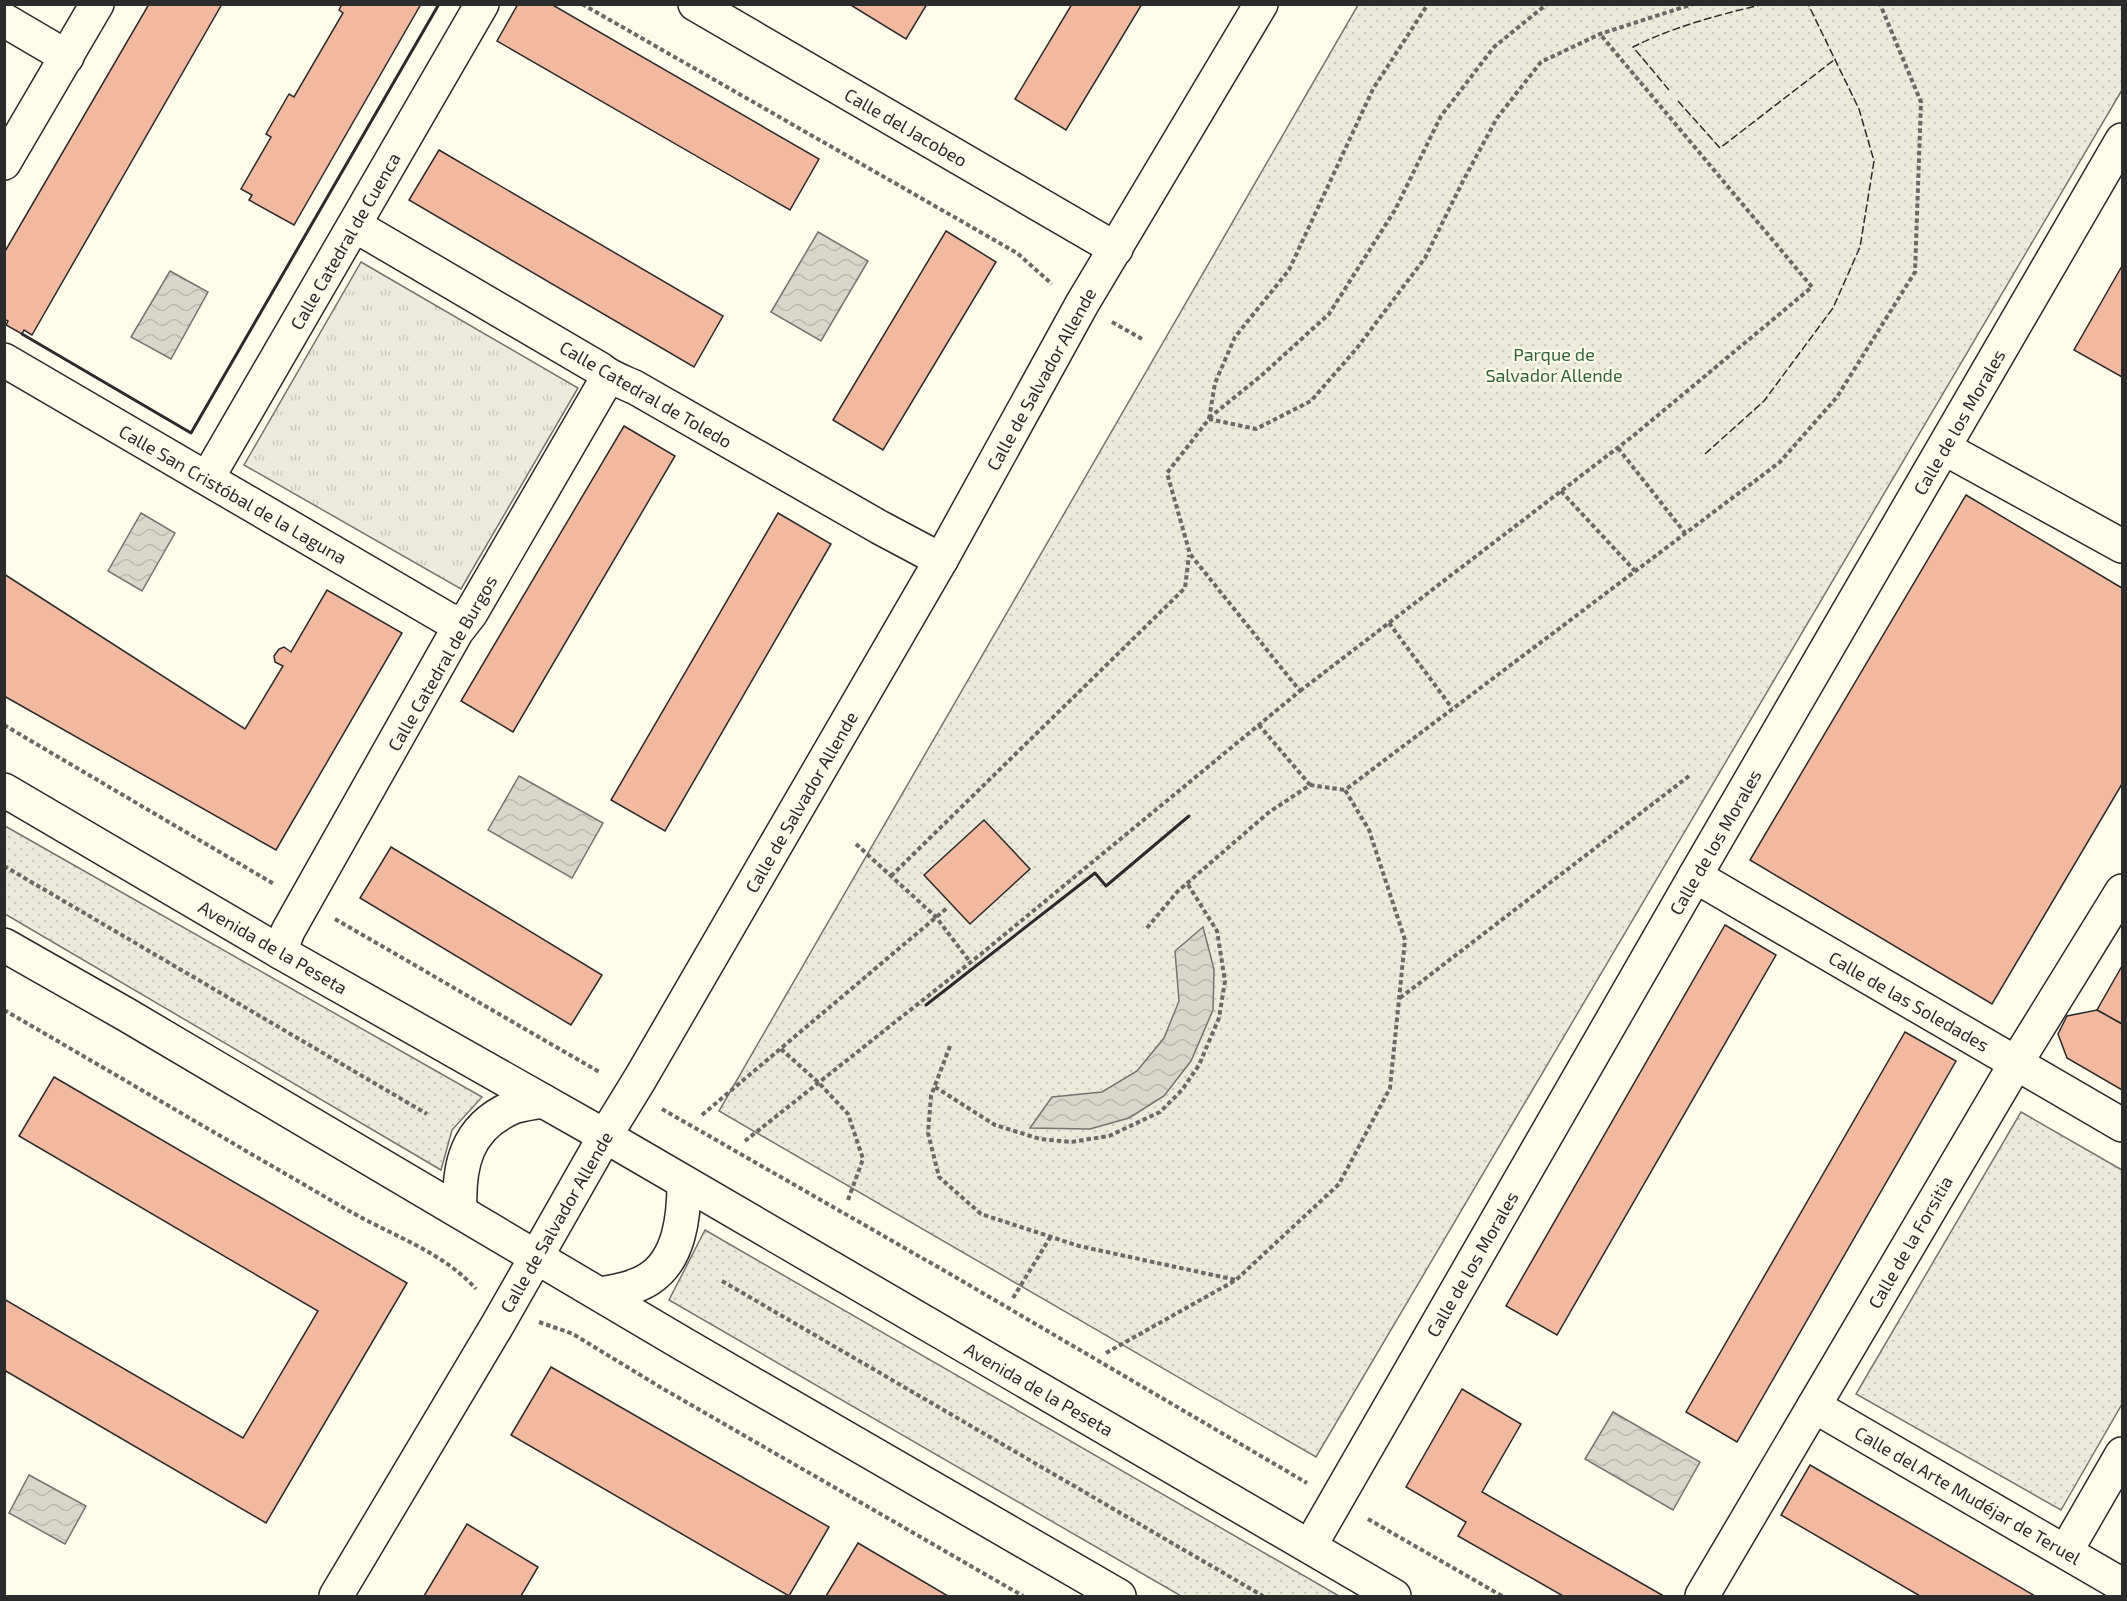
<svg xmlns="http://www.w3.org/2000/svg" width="2127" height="1601" viewBox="0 0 2127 1601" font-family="'Exo 2',sans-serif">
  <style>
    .grass { fill: url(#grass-tufts); stroke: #74746e; stroke-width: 1.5 }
    .park { fill: url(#park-dots); stroke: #74746e; stroke-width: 1.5 }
    .water { fill: url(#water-waves); stroke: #74746e; stroke-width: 1.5 }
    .building { fill: #f2b8a0; stroke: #2b2b2b; stroke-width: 1.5 }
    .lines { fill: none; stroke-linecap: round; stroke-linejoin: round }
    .street-casing { stroke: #2b2b2b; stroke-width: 36 }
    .secondary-casing { stroke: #2b2b2b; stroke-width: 36 }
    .path { stroke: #6a6964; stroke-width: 4; stroke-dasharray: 4.5 3; stroke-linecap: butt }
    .street { stroke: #fdfbea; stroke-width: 33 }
    .secondary { stroke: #fdfbea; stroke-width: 33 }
    .fence { stroke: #2b2b2b; stroke-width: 1.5; stroke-dasharray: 8 3; stroke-linecap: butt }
    .wall { stroke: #2b2b2b; stroke-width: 3 }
    .labels { text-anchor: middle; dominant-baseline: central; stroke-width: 4.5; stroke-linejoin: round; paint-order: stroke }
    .street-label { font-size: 18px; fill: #2b2b2b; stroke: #fdfbea }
    .park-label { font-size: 18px; fill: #34623c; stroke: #fdfbea }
  </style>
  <defs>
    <pattern id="grass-tufts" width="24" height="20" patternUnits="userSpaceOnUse" patternTransform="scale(1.5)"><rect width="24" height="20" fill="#ecebdb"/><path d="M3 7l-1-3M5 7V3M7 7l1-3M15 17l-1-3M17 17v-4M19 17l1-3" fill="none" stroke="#cbcabc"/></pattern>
    <pattern id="park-dots" width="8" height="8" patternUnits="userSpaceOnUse" patternTransform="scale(1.5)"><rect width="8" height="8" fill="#ecebdb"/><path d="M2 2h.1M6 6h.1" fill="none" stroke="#cbcabc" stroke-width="1.8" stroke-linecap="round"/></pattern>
    <pattern id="water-waves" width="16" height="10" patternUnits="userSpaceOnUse" patternTransform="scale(1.5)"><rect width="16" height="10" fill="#d8d7c9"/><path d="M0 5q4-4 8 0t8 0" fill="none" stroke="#bab9ad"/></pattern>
  </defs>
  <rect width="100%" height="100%" fill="#fdfbea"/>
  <path class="grass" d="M 361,262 L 578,388 L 461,589 L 244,465 Z"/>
  <g class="park">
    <path d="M 1358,5 L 2122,5 L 2122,90 L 1316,1457 L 719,1111 Z"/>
    <path d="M 5,826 L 482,1097 L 452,1130 L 441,1170 L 5,914 Z"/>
    <path d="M 2021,1112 L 2122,1170 L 2122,1404 L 2061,1510 L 1856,1394 Z"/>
    <path d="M 705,1230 L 1339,1596 L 1181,1596 L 669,1300 Z"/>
  </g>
  <g class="water">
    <path d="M 818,232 L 868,261 L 821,341 L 771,312 Z"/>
    <path d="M 170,271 L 208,292 L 171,359 L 131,337 Z"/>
    <path d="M 141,513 L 175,533 L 142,591 L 108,571 Z"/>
    <path d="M 519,776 L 603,823 L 572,878 L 488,830 Z"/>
    <path d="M 1203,927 L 1214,969 L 1213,1010 L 1191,1061 L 1164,1096 L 1129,1118 L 1090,1129 L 1030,1128 L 1052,1097 L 1102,1092 L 1137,1071 L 1164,1038 L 1179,1001 L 1175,951 Z"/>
    <path d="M 1613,1412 L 1700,1462 L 1673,1510 L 1585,1459 Z"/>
    <path d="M 29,1475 L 86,1506 L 65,1544 L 9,1513 Z"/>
  </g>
  <g class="building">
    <path d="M 149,4 L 222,4 L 32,335 L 24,330 L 22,334 L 6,325 L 8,321 L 4,319 L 4,253 Z"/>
    <path d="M 342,4 L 421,4 L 294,225 L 249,200 L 252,195 L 241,189 L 271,137 L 266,134 L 289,94 L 294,97 L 343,13 L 339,10 Z"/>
    <path d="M 518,4 L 551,4 L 819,159 L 790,210 L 497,41 Z"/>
    <path d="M 849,4 L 927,4 L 906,39 Z"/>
    <path d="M 1072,4 L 1142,4 L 1066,130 L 1015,99 Z"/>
    <path d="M 439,150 L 723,316 L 694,367 L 409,200 Z"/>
    <path d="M 946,231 L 996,262 L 883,450 L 833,420 Z"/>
    <path d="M 2122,266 L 2122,377 L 2074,350 Z"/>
    <path d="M 624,426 L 675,456 L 513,732 L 461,701 Z"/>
    <path d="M 1966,495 L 2122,588 L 2122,784 L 1992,1004 L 1750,860 Z"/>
    <path d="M 778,513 L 831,544 L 665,831 L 611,800 Z"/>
    <path d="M 4,574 L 245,729 L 283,666 L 275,662 L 274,656 L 279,649 L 284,647 L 291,652 L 327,590 L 402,633 L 276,850 L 4,696 Z"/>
    <path d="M 984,820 L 1030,869 L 970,924 L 924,875 Z"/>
    <path d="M 391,847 L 602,975 L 571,1025 L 360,898 Z"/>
    <path d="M 1725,925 L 1776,955 L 1557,1335 L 1506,1306 Z"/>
    <path d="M 2122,966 L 2122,1024 L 2097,1010 Z"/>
    <path d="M 2097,1010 L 2122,1024 L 2122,1090 L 2067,1058 L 2058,1034 L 2067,1016 Z"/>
    <path d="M 1905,1032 L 1956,1061 L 1737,1442 L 1686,1412 Z"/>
    <path d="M 54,1077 L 407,1283 L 266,1523 L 4,1370 L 4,1299 L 243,1438 L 318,1311 L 19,1136 Z"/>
    <path d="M 551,1367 L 829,1527 L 789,1596 L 511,1435 Z"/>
    <path d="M 1462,1389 L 1521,1424 L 1482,1492 L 1662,1595 L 1661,1596 L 1563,1596 L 1458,1536 L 1466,1522 L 1406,1487 Z"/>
    <path d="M 1810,1465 L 2035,1596 L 1920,1596 L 1781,1515 Z"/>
    <path d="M 467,1524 L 538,1567 L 521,1596 L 424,1596 Z"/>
    <path d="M 858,1543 L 948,1596 L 826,1596 Z"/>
  </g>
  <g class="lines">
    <g class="street-casing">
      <g id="street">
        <path d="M 695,4 L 1116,249"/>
        <path d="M 4,20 L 67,57"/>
        <path d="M 4,163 L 97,4"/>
        <path d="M 352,231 L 359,229 L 366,232 L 600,369 C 610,378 624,382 636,388 L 879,527 L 941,560"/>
        <path d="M 4,360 L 449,620 L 463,622"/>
        <path d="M 1944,448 L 2122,546"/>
        <path d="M 208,477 L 482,4"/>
        <path d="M 1695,876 L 2122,1125"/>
        <path d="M 280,952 L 288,931 L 457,631 L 471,613 L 608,377"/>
        <path d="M 460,1211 C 458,1166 466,1128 511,1108 C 521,1104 533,1103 543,1101"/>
        <path d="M 600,1294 C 617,1291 635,1288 649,1279 C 680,1259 684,1216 684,1183"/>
        <path d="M 1814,1406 L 2122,1585"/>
        <path d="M 1310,1546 L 1695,876 L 2122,140"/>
        <path d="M 2066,1551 L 2122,1454"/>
        <path d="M 336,1596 L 498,1324 L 605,1136 L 640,1079 L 941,560 L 1082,304 L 1261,4"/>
        <path d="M 1702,1596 L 2016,1063 L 2122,891"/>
      </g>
    </g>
    <g class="secondary-casing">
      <g id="secondary">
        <path d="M 4,790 L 280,952 L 605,1136 L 1394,1596"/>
        <path d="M 4,945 L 127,1015 L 685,1345 L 1119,1596"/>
      </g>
    </g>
    <g class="path">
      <path d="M 582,4 L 1017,253 L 1052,284"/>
      <path d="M 1112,322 L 1142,339"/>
      <path d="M 1209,418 L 1262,375 L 1329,314 L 1395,210 L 1441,116 L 1494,47 L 1547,4"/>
      <path d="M 1209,419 L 1215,383 L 1235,337 L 1289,270 L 1373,89 L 1428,4"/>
      <path d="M 1618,448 L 1685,533"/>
      <path d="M 1561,491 L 1635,571"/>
      <path d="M 1389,623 L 1452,708"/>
      <path d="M 1300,691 L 1633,436 L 1812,287 L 1600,34"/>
      <path d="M 4,725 L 274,884"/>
      <path d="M 1310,785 L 1345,790"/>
      <path d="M 856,844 L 936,917 L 970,962"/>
      <path d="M 4,866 L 427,1114"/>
      <path d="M 891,876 L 1185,588 L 1189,555"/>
      <path d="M 335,919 L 601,1073"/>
      <path d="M 1147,928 L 1177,892 L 1268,813 L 1310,785 L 1259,725"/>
      <path d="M 1400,998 L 1689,776"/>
      <path d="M 4,1010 C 118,1076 232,1143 346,1209 C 390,1235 442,1251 476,1289"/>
      <path d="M 950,1046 L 931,1096 L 928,1133 L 939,1177 L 981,1214 L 1079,1246 L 1236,1280"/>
      <path d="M 781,1049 L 819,1083 L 848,1114 L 863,1159 L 848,1200"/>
      <path d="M 935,1087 L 995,1125 L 1040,1139 L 1071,1142 L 1109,1136 L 1160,1112 L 1182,1090 L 1199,1065 L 1219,1018 L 1225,981 L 1217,931 L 1187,883"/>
      <path d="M 662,1109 L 957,1278 L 1307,1483"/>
      <path d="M 702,1115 L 947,908"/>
      <path d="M 745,1141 L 981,954 L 1300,691 L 1190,554 L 1167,473 L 1209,419 L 1256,429 L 1311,401 L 1357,348 L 1425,258 L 1463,181 L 1497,118 L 1541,62 L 1600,34 L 1693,4"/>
      <path d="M 722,1281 L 1263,1596"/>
      <path d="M 1013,1298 L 1051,1236"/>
      <path d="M 539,1322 L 573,1334 L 660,1387 L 1023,1596"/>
      <path d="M 1106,1353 L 1236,1280 L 1339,1184 L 1390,1088 L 1405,940 L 1369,830 L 1345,790 L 1780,462 L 1837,397 L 1915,272 L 1921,102 L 1880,4"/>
      <path d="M 1368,1519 L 1502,1596"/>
    </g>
    <use href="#street" class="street"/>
    <use href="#secondary" class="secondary"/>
    <g class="fence">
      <path d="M 1669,90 L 1633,47 C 1675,26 1719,15 1764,4"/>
      <path d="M 1678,101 L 1720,148 L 1834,60"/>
      <path d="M 1705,454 L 1764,401 L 1833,308 L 1860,247 L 1874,161 L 1859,109 L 1808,4"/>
    </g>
    <g class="wall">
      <path d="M 22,334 L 191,433 L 439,4"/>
      <path d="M 926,1005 L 1095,873 L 1106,886 L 1189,816"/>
    </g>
  </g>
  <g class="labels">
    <g class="street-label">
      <text transform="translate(906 127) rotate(30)">Calle del Jacobeo</text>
      <text transform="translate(345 241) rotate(-60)">Calle Catedral de Cuenca</text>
      <text transform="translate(1041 379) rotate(-61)">Calle de Salvador Allende</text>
      <text transform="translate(646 394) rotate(30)">Calle Catedral de Toledo</text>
      <text transform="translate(1959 422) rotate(-60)">Calle de los Morales</text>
      <text transform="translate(233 494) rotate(30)">Calle San Cristóbal de la Laguna</text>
      <text transform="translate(442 663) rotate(-60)">Calle Catedral de Burgos</text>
      <text transform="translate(801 802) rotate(-60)">Calle de Salvador Allende</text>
      <text transform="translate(1715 842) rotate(-60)">Calle de los Morales</text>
      <text transform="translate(273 947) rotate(30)">Avenida de la Peseta</text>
      <text transform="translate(1909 1001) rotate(30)">Calle de las Soledades</text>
      <text transform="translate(556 1222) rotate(-60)">Calle de Salvador Allende</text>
      <text transform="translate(1910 1242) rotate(-60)">Calle de la Forsitia</text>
      <text transform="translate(1472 1264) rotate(-60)">Calle de los Morales</text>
      <text transform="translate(1039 1389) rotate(30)">Avenida de la Peseta</text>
      <text transform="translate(1968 1495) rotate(30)">Calle del Arte Mudéjar de Teruel</text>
    </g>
    <g class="park-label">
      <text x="1554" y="354">Parque de<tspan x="1554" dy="21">Salvador Allende</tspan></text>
    </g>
  </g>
  <rect width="2127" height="1601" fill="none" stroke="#2b2b2b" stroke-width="12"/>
</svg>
